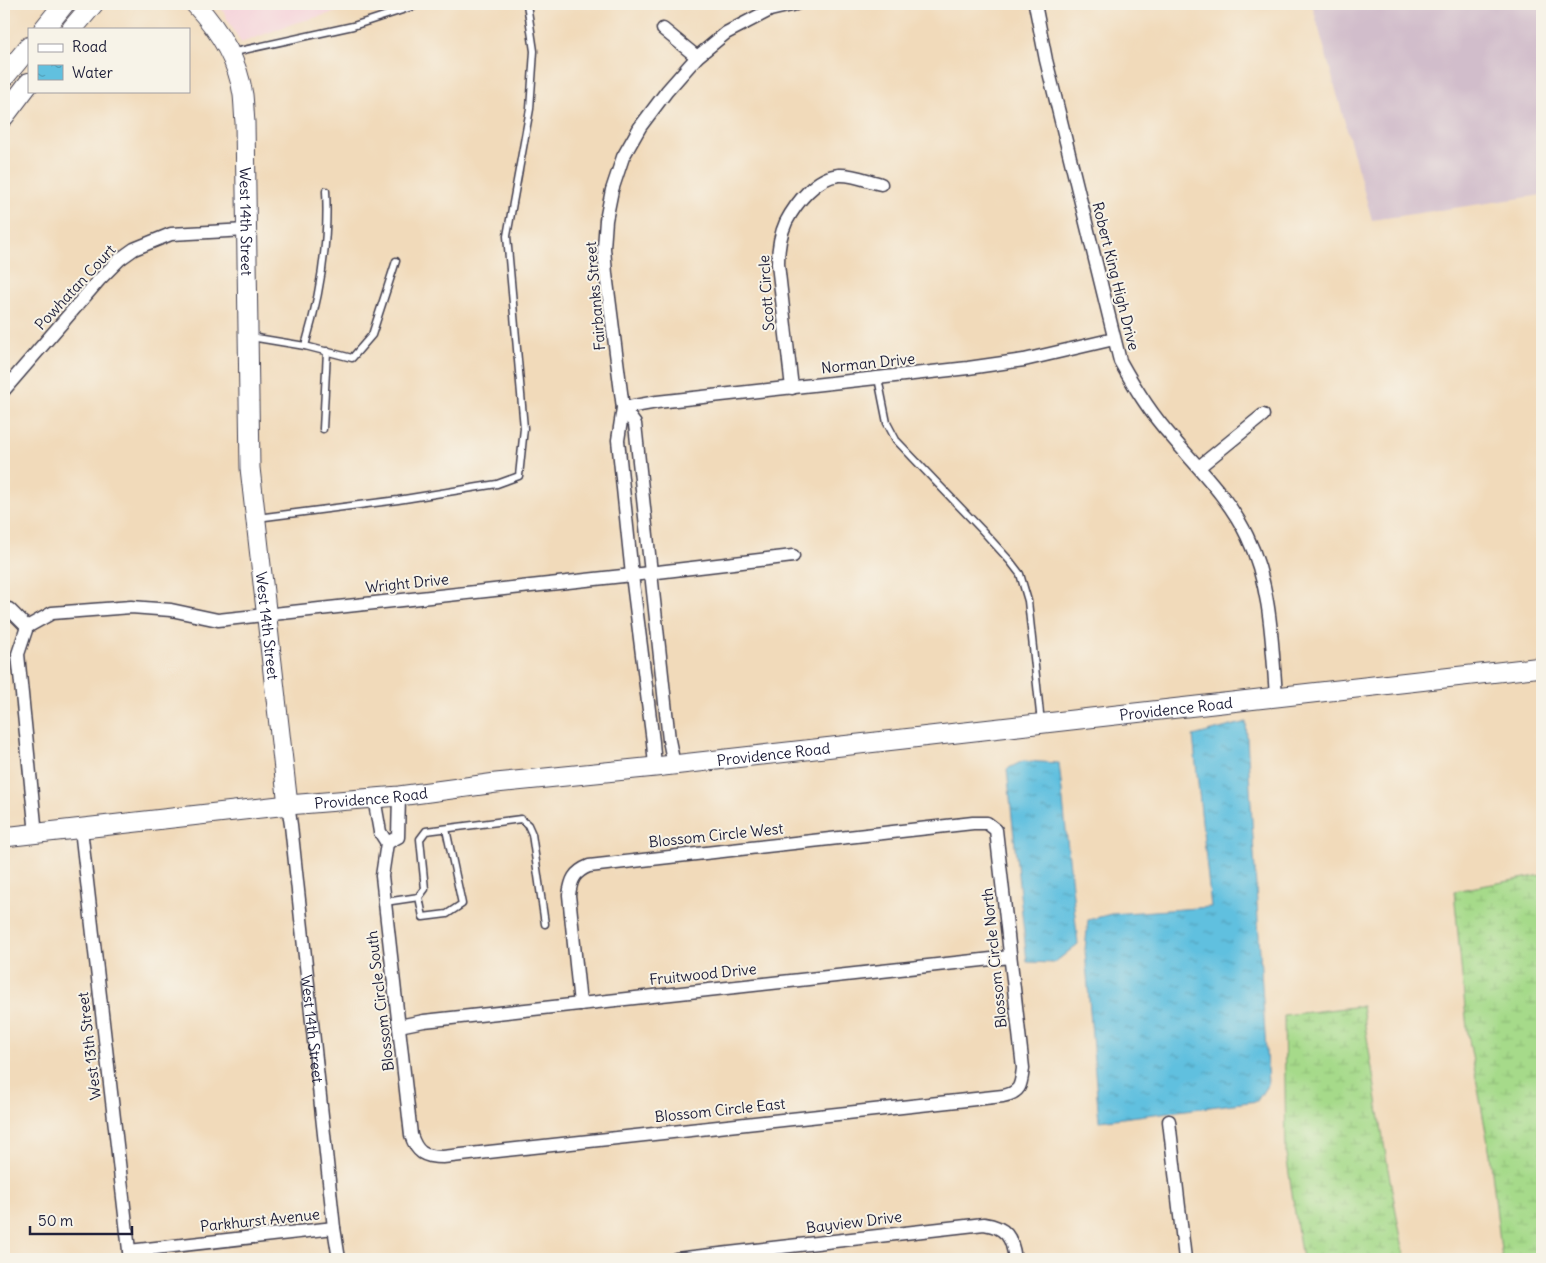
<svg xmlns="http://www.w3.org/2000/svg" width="1546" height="1263" viewBox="0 0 1546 1263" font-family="Delius,sans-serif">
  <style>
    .built { fill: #f5cfd9 }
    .industrial { fill: #d1bdcb }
    .wetland { fill: url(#wetland-marsh); stroke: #647e62 }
    .water { fill: url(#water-ripples); stroke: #42718d }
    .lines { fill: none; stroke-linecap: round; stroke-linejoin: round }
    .lane-casing { stroke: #413e4e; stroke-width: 9 }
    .street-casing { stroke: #413e4e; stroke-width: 15 }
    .secondary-casing { stroke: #413e4e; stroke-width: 21 }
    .primary-casing { stroke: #413e4e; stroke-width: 22 }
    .lane { stroke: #fff; stroke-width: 6 }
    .street { stroke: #fff; stroke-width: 12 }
    .secondary { stroke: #fff; stroke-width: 19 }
    .primary { stroke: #fff; stroke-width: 20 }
    .labels { text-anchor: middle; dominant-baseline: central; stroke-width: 4; stroke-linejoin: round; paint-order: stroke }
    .street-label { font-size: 15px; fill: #22223b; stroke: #f7f3e8 }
  </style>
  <defs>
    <pattern id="wetland-marsh" width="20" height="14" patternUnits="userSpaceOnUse" patternTransform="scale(1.25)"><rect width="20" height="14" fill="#a6da8a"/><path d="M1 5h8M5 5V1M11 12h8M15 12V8" fill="none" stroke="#8fbb78"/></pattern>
    <pattern id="water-ripples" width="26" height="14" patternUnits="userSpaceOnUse" patternTransform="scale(1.25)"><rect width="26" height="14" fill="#61c0df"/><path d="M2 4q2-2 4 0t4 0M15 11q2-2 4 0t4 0" fill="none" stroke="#509cb6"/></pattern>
  </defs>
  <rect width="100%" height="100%" fill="#f7f3e8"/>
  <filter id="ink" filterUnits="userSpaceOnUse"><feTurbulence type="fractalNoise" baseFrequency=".02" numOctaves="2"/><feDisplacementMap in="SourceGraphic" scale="10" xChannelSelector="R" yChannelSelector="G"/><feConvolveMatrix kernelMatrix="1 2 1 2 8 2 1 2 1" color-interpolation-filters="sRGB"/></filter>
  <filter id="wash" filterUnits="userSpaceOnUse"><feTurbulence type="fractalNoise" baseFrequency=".0096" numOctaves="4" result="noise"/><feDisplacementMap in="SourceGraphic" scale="20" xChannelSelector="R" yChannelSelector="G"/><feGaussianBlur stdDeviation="1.12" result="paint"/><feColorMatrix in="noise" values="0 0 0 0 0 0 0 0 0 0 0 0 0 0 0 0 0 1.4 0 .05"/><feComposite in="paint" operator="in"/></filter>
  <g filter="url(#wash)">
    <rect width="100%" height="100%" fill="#f1daba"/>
    <path class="built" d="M 219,4 L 365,4 L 292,24 L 241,43 Z"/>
    <path class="industrial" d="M 1312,4 L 1542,4 L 1542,195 L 1372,220 Z"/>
    <g class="wetland">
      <path d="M 1542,875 L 1542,1259 L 1502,1259 L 1490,1154 L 1467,1029 L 1454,891 Z"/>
      <path d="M 1362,1006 L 1388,1169 L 1405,1259 L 1302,1259 L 1286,1154 L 1284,1015 Z"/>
    </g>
    <g class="water">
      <path d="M 1246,722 L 1268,1084 L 1257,1101 L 1099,1121 L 1085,950 L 1088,920 L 1111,914 L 1211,907 L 1193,736 Z"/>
      <path d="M 1023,761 L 1059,763 L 1078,944 L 1054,963 L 1027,962 L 1007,769 Z"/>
    </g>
  </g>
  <g filter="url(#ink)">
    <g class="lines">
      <g class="lane-casing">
        <g id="lane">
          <path d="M 230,53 L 353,26 L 421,4"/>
          <path d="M 251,337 L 305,346 L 352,358 L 372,335 L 396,261"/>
          <path d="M 305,346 C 320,295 329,244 326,191"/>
          <path d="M 878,378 L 887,423 L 896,440 L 981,529 L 1010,561 L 1020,574 L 1028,601 L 1041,723"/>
          <path d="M 323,429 L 327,351"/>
          <path d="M 257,518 L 398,500 L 497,484 L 519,476 L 524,428 L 507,236 L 530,109 L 534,51 L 527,4"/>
          <path d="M 419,897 L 423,917 L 447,914 L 462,904 L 446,829"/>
          <path d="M 385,902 L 419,897 L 425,889 L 420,839 L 426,831 L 521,819 L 528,825 L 532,834 L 545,924"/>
        </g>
      </g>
      <g class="street-casing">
        <g id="street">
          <path d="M 1035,4 L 1046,60 L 1120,361 C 1135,388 1150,413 1171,436 C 1198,468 1229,498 1247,536 C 1271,585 1272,643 1276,696"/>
          <path d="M 663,29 L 697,57"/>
          <path d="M 792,388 L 778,264 C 778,250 780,235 786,222 C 796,203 816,177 839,175 C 853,174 868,181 881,184"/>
          <path d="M 4,390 L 99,280 L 120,259 L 134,249 L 171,234 L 247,230"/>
          <path d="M 623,408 L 657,402 L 968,368 L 1024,360 L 1114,339"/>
          <path d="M 623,408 L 635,424 L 669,740 L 674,765"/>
          <path d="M 1199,467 L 1263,415"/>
          <path d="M 9,609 L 27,627"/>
          <path d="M 655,767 L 653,742 L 632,575 L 618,440 L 623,408 L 606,274 L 604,248 L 606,220 L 612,190 L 623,157 L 640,127 L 667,91 L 697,57 L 726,33 L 770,10 L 796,4"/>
          <path d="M 374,798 L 380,832 L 387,843 L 382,876 L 411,1135 C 417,1153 424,1157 443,1157 L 1003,1096 C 1021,1092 1021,1085 1023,1068 L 996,830 L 987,823 L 973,823 L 589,866 C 574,872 571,880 569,895 L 580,1004"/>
          <path id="s1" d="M 288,805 L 291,825 L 334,1228 L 339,1259"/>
          <path d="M 81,829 L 130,1259"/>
          <path d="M 36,834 L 18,654 L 27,627 L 52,613 L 131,607 L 171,610 L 218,620 L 632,575 L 793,556"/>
          <path d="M 387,843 L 398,837 L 399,796"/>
          <path d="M 399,1026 L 424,1021 L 1010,957"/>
          <path d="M 1169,1121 L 1185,1259"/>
          <path d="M 129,1251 L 334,1228"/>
          <path d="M 676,1259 L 984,1224 C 1006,1227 1012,1237 1015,1259"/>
        </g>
      </g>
      <g class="secondary-casing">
        <g id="secondary">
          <path id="s2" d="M 195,4 C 218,29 238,60 243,95 C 244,104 244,113 245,122 L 250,468 L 288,805"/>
          <path id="s3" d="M 4,837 L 288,805 L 399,796 L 496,783 L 655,767 L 1542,667"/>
        </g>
      </g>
      <g class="primary-casing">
        <g id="primary">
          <path d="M 44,29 L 64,4"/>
          <path d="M 72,29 L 93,4"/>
          <path d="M 4,77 L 29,47"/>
          <path d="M 4,116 L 29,83"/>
        </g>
      </g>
      <use href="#lane" class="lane"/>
      <use href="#street" class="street"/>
      <use href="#secondary" class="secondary"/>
      <use href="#primary" class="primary"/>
    </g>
  </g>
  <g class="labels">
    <g class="street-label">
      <text stroke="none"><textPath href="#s2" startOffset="231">West 14th Street</textPath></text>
      <text transform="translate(1116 276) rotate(76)">Robert King High Drive</text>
      <text transform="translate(75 287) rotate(-47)">Powhatan Court</text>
      <text transform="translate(766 293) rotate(-94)">Scott Circle</text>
      <text transform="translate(595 296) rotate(-95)">Fairbanks Street</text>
      <text transform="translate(868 363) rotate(-6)">Norman Drive</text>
      <text transform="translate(407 583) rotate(-6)">Wright Drive</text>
      <text stroke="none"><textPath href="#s2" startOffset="636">West 14th Street</textPath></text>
      <text stroke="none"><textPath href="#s3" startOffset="1179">Providence Road</textPath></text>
      <text stroke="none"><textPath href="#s3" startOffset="774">Providence Road</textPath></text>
      <text stroke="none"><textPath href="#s3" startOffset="369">Providence Road</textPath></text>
      <text transform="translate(716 835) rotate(-6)">Blossom Circle West</text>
      <text transform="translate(994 958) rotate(-96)">Blossom Circle North</text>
      <text transform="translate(703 974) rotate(-6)">Fruitwood Drive</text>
      <text transform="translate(380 1001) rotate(-97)">Blossom Circle South</text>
      <text stroke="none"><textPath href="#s1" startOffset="225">West 14th Street</textPath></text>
      <text transform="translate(89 1046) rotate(-97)">West 13th Street</text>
      <text transform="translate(720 1110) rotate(-6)">Blossom Circle East</text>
      <text transform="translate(260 1220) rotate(-6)">Parkhurst Avenue</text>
      <text transform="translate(854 1222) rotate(-7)">Bayview Drive</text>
    </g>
  </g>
  <rect width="1546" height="1263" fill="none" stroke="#f7f3e8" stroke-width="20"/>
  <rect x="28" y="28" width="162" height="65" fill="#f7f3e8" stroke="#a29fa3"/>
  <rect x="38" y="44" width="25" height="8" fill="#ffffff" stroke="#a29fa3"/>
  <text x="72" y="52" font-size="15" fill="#22223b">Road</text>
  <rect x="38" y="65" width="25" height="15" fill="url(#water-ripples)" stroke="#a29fa3"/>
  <text x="72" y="78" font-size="15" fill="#22223b">Water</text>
  <path d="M30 1226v8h102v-8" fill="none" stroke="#22223b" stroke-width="2.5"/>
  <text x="38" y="1226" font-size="15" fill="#22223b" stroke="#f7f3e8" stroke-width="4" paint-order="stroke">50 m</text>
</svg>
